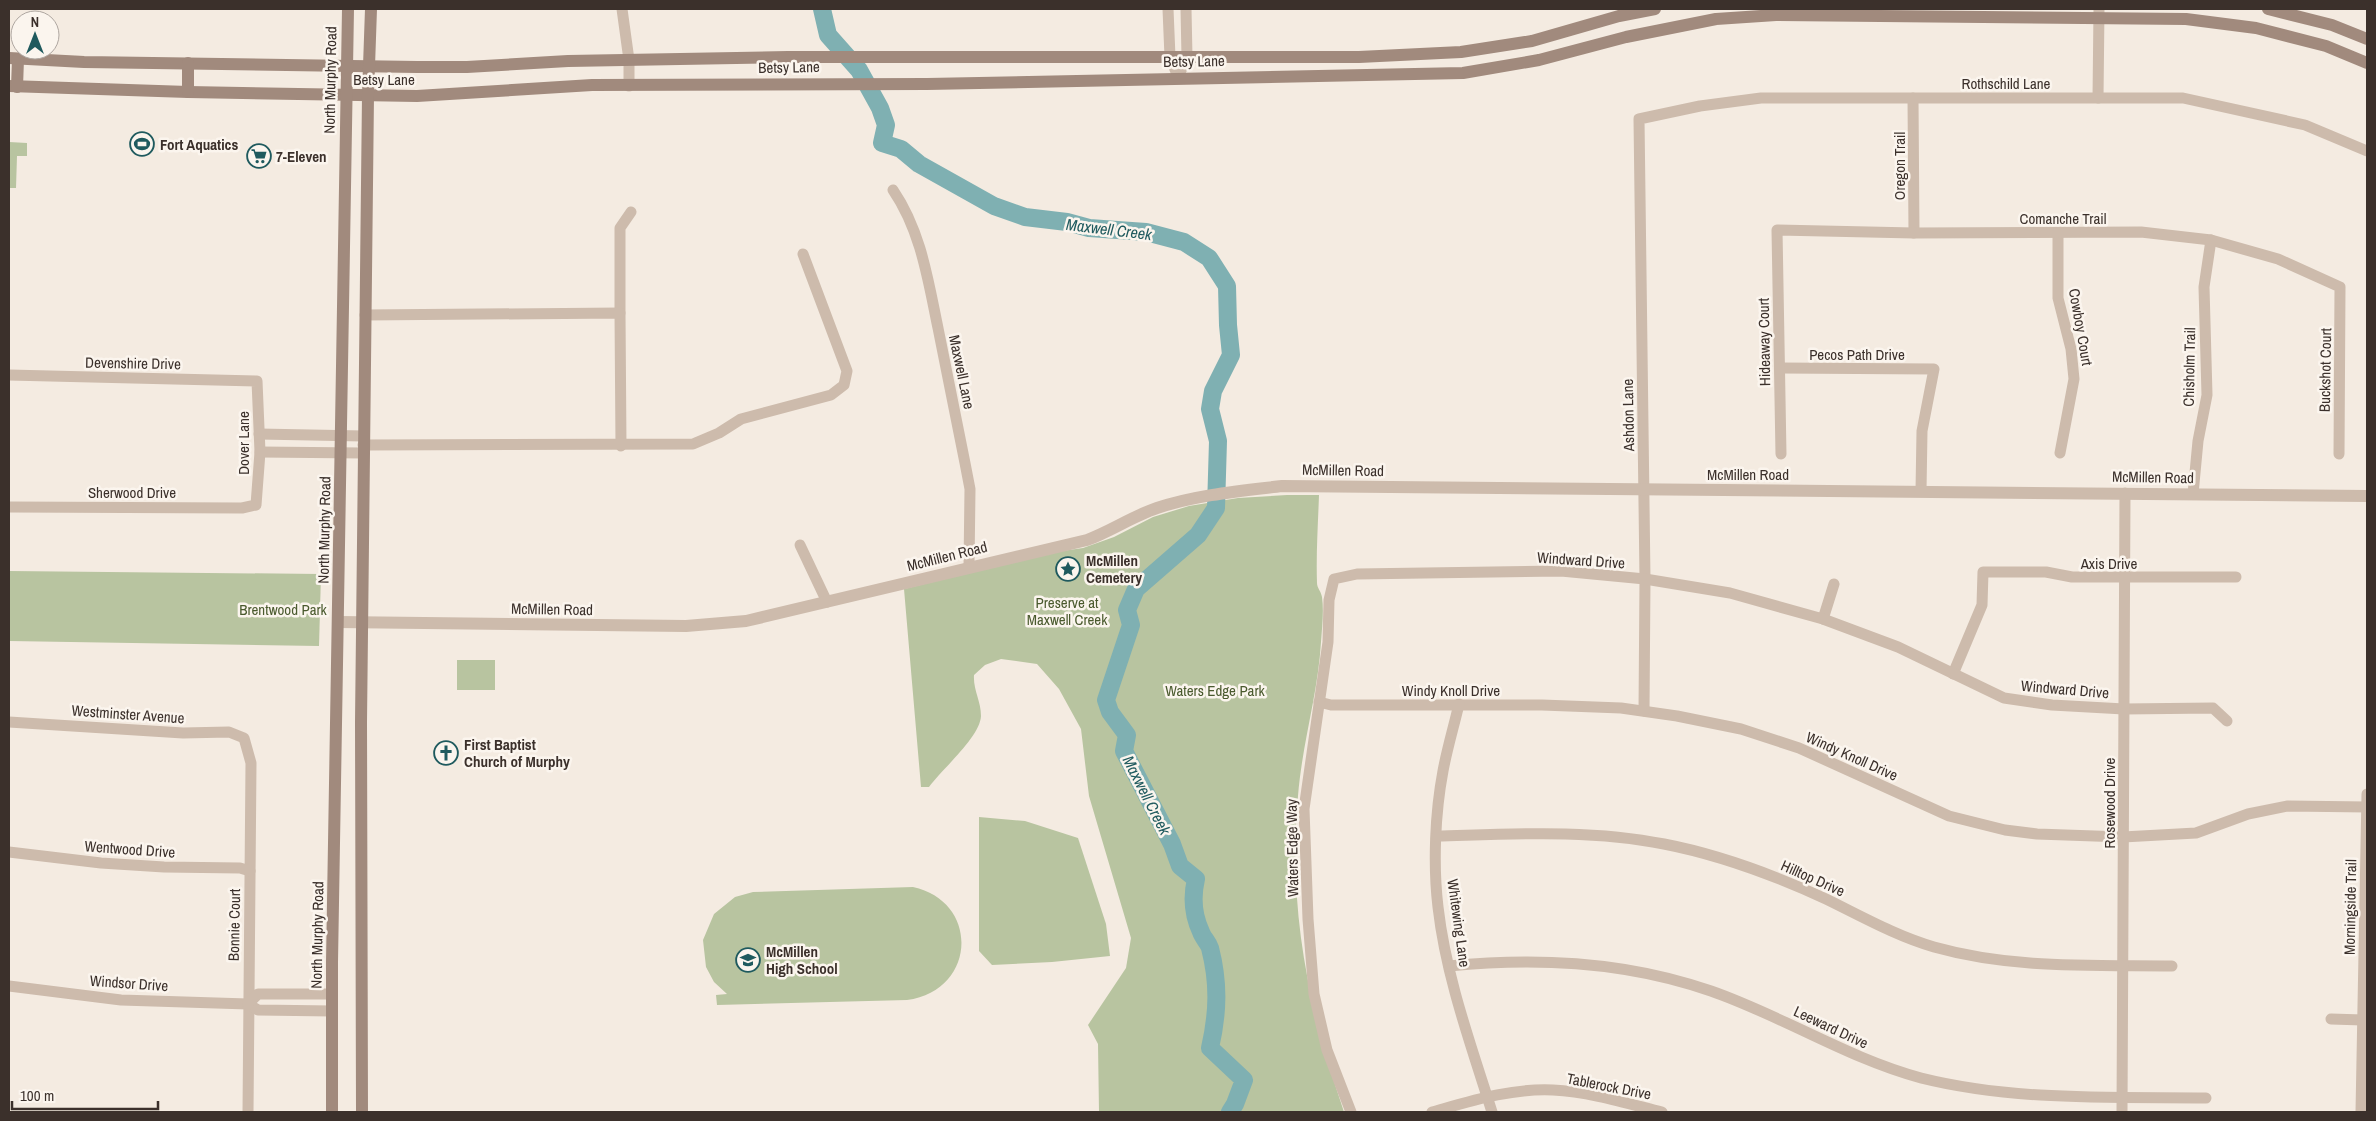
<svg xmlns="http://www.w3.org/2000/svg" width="2376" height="1121" viewBox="0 0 2376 1121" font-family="'Archivo Narrow',sans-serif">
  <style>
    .green { fill: #b8c4a0 }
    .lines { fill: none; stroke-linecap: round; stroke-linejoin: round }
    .river { stroke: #7fb0b2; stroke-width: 18 }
    .minor { stroke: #cdbbac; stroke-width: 11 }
    .tertiary { stroke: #cdbbac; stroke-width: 12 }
    .secondary { stroke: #a18a7d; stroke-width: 12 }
    .labels { text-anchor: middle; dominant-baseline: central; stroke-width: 5; stroke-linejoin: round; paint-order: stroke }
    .street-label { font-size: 15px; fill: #3b302b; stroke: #fbf5ee }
    .poi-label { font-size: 15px; font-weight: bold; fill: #3b302b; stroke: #fbf5ee; text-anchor: start }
    .park-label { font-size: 15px; fill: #4a5a2e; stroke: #fbf5ee }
    .water-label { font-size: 16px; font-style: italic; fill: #1f5a5e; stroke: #fbf5ee }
  </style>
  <rect width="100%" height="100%" fill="#f4ebe1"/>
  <g class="green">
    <path d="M 9,142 L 27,143 L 27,156 L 17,156 L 16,188 L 9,188 Z"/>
    <path d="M 1287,495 L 1319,495 C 1318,524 1316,554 1317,583 C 1317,588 1321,591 1322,597 C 1324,611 1322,628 1321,642 C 1318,694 1302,744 1298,796 C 1288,910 1308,1005 1344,1112 L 1099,1112 L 1098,1044 L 1088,1025 L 1126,968 L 1131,938 L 1089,796 L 1081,729 L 1059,689 L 1037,664 L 1001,659 L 985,665 L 974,675 C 973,690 981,701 981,716 C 980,737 943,768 929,787 L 921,787 L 904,589 L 1055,552 L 1083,548 L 1114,537 L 1153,517 L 1189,506 L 1238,498 Z"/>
    <path d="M 9,571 L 321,574 L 319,646 L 9,641 Z"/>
    <rect x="457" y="660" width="38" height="30"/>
    <path d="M 979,817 L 1025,821 L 1078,838 L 1106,924 L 1110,956 L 1052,962 L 992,965 L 979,951 Z"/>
    <path d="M 913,887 C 981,902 976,991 907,1000 L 717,1005 L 716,995 L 727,994 L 714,982 L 706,967 L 703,940 L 714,914 L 735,897 L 753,892 Z"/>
  </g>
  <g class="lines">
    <path class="river" d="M 822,9 L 828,35 L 859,70 L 880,108 L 886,125 L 882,143 L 901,149 L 919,164 L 994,206 L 1025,217 L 1067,222 L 1089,228 L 1146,232 L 1184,242 L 1209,258 L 1227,286 L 1228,325 L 1231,355 L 1213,391 L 1210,409 L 1218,441 L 1216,508 L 1198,535 L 1136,589 L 1127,610 L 1131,625 L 1106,700 L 1110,712 L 1127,735 L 1124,751 L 1172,844 L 1180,866 L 1196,879 C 1192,896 1193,915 1201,932 C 1203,938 1208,942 1210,948 C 1219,983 1218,1013 1210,1048 L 1244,1080 L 1235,1104 L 1230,1112"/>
    <g class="minor">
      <path d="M 622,9 L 629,60 L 629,86"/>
      <path d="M 1168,9 L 1170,57 L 1178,77"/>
      <path d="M 1178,77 L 1187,57 L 1186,9"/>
      <path d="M 1913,98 L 1914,233"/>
      <path d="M 2098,98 L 2099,9"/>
      <path d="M 893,190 C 921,231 928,280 938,328 C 947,373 956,418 965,463 L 970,489 L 969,567"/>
      <path d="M 2058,234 L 2058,298 L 2071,349 L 2074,379 L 2060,453"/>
      <path d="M 620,313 L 620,228 L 631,212"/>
      <path d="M 365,315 L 620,313 L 621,446"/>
      <path d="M 1780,368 L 1934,369 L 1922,431 L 1921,491"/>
      <path d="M 9,375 L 257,381 L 260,452 L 256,505 L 242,508 L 9,507"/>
      <path d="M 259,434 L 363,436"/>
      <path d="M 363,445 L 693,444 L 719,433 L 741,419 L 831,395 L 844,385 L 847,371 L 803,254"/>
      <path d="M 260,452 L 363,453"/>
      <path d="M 1781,454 L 1777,230 L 1914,233 L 2141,232 L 2211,240 L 2278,259 L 2340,287 L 2339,454"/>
      <path d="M 2193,494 L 2198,441 L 2207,395 L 2204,287 L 2211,240"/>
      <path d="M 800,545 L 827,602"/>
      <path d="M 1823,619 L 1834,584"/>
      <path d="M 1953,674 L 1982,605 L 1983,572 L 2046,572 L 2072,577 L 2236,577"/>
      <path d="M 1319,702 L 1331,705 L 1542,705 L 1621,708 L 1677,716 L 1741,729 L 1799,748 L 1949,816 L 2005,830 L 2037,834 L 2123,837 L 2196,833 L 2248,814 L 2288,806 L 2367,807"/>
      <path d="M 1459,704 C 1454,726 1447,749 1443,771 C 1435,813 1433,865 1438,907 C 1446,977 1471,1045 1492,1112"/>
      <path d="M 1644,711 L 1645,579 L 1639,119 L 1700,106 L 1761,98 L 2183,98 L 2305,125 L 2367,151"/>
      <path d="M 9,722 L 183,733 L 229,732 L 244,738 L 251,763 L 248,1112"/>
      <path d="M 1437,836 C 1512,834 1590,829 1664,844 C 1721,855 1774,875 1826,899 C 1861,916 1896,936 1934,947 C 2012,969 2091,965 2172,966"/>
      <path d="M 9,852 L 101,863 L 164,867 L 240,868 L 250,871"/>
      <path d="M 1449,966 C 1537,957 1628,962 1711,991 C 1783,1016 1847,1058 1921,1078 C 2013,1101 2112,1097 2206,1098"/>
      <path d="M 9,986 L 121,1000 L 248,1004 L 258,1010 L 332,1011"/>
      <path d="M 248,1004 L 258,994 L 332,994"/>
      <path d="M 2331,1019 L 2363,1020"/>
      <path d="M 1351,1112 L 1327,1050 L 1314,994 L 1308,919 L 1304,809 L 1328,642 L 1329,600 L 1334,579 L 1357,574 L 1561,571 L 1645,579 L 1730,593 L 1823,619 L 1898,647 L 2004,698 L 2052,705 L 2124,709 L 2213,708 L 2227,721"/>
      <path d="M 1432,1112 C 1471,1101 1511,1088 1553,1090 C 1590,1092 1626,1103 1662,1112"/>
      <path d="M 2122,1112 L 2125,493"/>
      <path d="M 2361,1112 L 2367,794"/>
    </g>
    <path class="tertiary" d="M 338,622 L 686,626 L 746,621 L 1087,540 C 1111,531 1133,516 1157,508 C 1196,495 1240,491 1282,486 L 2367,496"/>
    <g class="secondary">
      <path d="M 2268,9 L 2332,25 L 2367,39"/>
      <path d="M 9,58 L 84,62 L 417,67 L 467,67 L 568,61 L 788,57 L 1359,57 L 1461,52 L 1532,41 L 1619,16 L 1655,9"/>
      <path d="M 9,86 L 188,92 L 417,96 L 592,85 L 927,84 L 1463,73 L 1539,60 L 1626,37 L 1716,19 L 1776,15 L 2186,19 L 2256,28 L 2326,46 L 2367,63"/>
      <path d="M 17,87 L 18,59"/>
      <path d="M 188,92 L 188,63"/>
      <path d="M 332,1112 L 332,962 L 348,9"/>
      <path d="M 362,1112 L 361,722 L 368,95 L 371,9"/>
    </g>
  </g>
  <defs>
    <g id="stadium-ring" transform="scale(1.25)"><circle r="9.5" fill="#fbf5ee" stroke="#1f5a5e" stroke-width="1.5"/><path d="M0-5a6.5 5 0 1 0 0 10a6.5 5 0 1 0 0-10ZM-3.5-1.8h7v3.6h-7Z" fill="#1f5a5e"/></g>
    <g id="supermarket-ring" transform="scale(1.25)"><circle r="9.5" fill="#fbf5ee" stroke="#1f5a5e" stroke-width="1.5"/><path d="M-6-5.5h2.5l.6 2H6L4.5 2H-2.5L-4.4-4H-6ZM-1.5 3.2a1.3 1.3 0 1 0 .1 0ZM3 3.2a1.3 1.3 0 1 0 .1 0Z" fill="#1f5a5e"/></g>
    <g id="sight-ring" transform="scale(1.25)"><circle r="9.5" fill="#fbf5ee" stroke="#1f5a5e" stroke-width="1.5"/><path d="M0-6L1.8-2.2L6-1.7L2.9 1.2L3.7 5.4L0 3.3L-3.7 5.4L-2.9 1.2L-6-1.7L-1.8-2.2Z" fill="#1f5a5e"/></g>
    <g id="church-ring" transform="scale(1.25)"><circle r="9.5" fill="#fbf5ee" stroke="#1f5a5e" stroke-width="1.5"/><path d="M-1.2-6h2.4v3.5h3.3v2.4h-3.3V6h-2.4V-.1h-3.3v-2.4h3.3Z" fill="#1f5a5e"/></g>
    <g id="school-ring" transform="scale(1.25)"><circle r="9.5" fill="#fbf5ee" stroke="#1f5a5e" stroke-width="1.5"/><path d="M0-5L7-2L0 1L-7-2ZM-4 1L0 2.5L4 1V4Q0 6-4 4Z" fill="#1f5a5e"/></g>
  </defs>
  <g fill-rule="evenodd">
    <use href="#stadium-ring" x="142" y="144"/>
    <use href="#supermarket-ring" x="259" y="156"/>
    <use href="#sight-ring" x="1068" y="569"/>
    <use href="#church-ring" x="446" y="753"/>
    <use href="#school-ring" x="748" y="960"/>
  </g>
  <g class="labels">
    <g class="street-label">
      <text transform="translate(1194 61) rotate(-1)">Betsy Lane</text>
      <text transform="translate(789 67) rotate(-1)">Betsy Lane</text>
      <text x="384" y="79">Betsy Lane</text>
      <text transform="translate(330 80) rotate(-89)">North Murphy Road</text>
      <text x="2006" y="83">Rothschild Lane</text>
      <text transform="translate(1899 166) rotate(-90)">Oregon Trail</text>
      <text x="2063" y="218">Comanche Trail</text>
      <text transform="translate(2081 327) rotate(80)">Cowboy Court</text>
      <text transform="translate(1764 342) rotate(-91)">Hideaway Court</text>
      <text x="1857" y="354">Pecos Path Drive</text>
      <text transform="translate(133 363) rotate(1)">Devenshire Drive</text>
      <text transform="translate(2189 367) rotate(-89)">Chisholm Trail</text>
      <text transform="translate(2325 370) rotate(-89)">Buckshot Court</text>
      <text transform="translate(962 372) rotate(78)">Maxwell Lane</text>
      <text transform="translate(1628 415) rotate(-91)">Ashdon Lane</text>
      <text transform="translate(243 443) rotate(-90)">Dover Lane</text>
      <text transform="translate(1343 470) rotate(1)">McMillen Road</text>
      <text x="1748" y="474">McMillen Road</text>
      <text transform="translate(2153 477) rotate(1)">McMillen Road</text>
      <text x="132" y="492">Sherwood Drive</text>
      <text transform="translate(324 530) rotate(-89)">North Murphy Road</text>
      <text transform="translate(947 556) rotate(-14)">McMillen Road</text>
      <text transform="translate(1581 560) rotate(4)">Windward Drive</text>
      <text x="2109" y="563">Axis Drive</text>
      <text transform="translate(552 609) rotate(1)">McMillen Road</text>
      <text transform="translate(2065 689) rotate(5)">Windward Drive</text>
      <text x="1451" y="690">Windy Knoll Drive</text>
      <text transform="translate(128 714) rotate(4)">Westminster Avenue</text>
      <text transform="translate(1852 756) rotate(24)">Windy Knoll Drive</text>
      <text transform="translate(2109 803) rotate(-90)">Rosewood Drive</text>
      <text transform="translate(1292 848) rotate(-91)">Waters Edge Way</text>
      <text transform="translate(130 849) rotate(4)">Wentwood Drive</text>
      <text transform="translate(1813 878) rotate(24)">Hilltop Drive</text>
      <text transform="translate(2350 907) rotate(-89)">Morningside Trail</text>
      <text transform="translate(1459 923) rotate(82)">Whitewing Lane</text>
      <text transform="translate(234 925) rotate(-89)">Bonnie Court</text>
      <text transform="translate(317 935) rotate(-89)">North Murphy Road</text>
      <text transform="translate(129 983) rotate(4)">Windsor Drive</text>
      <text transform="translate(1831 1027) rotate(25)">Leeward Drive</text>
      <text transform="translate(1609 1086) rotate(11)">Tablerock Drive</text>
    </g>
    <g class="poi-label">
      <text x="160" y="144">Fort Aquatics</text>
      <text x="276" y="156">7-Eleven</text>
      <text x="1086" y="560">McMillen<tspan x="1086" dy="17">Cemetery</tspan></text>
      <text x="464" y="744">First Baptist<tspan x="464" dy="17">Church of Murphy</tspan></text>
      <text x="766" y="951">McMillen<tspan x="766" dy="17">High School</tspan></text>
    </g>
    <g class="park-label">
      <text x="1067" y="602">Preserve at<tspan x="1067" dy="17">Maxwell Creek</tspan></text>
      <text x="283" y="609">Brentwood Park</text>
      <text x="1215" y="690">Waters Edge Park</text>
    </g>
    <g class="water-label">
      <text transform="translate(1109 229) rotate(7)">Maxwell Creek</text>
      <text transform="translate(1147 795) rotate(63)">Maxwell Creek</text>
    </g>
  </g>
  <rect width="2376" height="1121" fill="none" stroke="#3b302b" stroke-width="20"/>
  <g transform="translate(35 35)"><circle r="24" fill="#fbf5ee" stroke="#aea6a0"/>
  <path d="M0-4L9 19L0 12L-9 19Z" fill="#1f5a5e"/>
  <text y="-8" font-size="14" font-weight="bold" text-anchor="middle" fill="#3b302b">N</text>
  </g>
  <path d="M12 1101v8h146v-8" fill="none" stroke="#3b302b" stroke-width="2.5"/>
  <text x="20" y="1101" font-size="15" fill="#3b302b" stroke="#fbf5ee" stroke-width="4" paint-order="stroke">100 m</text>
</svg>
